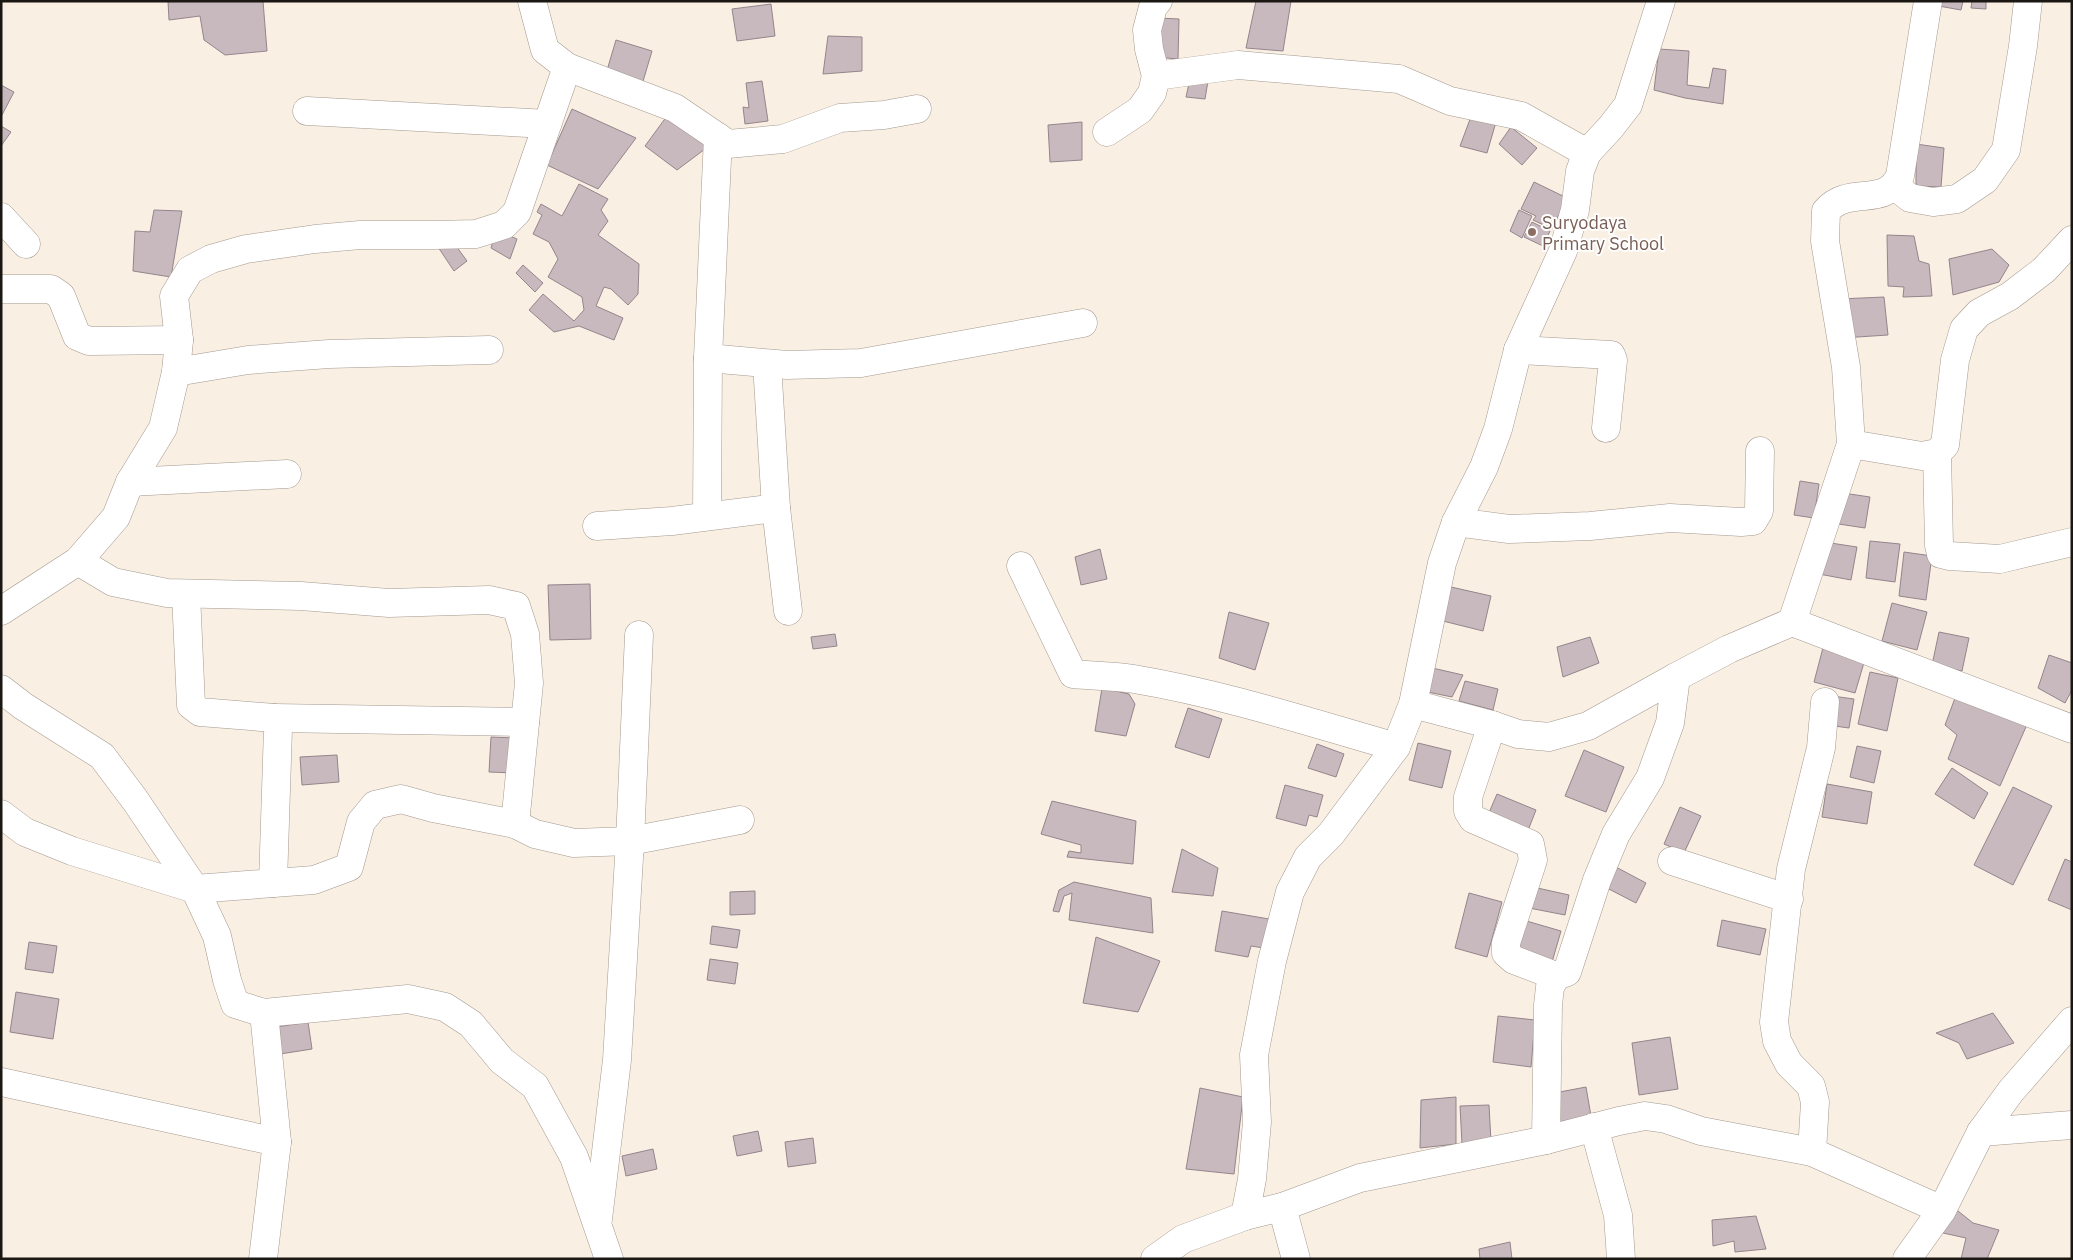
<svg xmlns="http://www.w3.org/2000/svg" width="2073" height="1260" viewBox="0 0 2073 1260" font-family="'IBM Plex Sans',sans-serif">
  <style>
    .building { fill: #c8b9bf; stroke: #94858c }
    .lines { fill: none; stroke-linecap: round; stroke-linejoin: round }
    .minor-casing { stroke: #a4998f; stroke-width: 29 }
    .minor { stroke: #fff; stroke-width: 28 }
    .education-dot { fill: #8d6e63; stroke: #fefefe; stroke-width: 2 }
    .labels { text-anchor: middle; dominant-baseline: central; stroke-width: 4; stroke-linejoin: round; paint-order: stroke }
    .education-label { font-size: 18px; fill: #785e54; stroke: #fefefe; text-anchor: start }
  </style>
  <rect width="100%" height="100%" fill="#faefe3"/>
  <g class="building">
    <path d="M 168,1 L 263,1 L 267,51 L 225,55 L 204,40 L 200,16 L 169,20 Z"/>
    <path d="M 1256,1 L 1291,1 L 1283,51 L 1246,48 Z"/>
    <path d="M 1933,1 L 1963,1 L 1961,10 L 1933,5 Z"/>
    <path d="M 1972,1 L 1986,1 L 1986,9 L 1971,8 Z"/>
    <path d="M 771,4 L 775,36 L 737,41 L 732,9 Z"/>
    <path d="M 1158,18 L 1179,19 L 1178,59 L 1156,57 Z"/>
    <path d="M 828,36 L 862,37 L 862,71 L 823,74 Z"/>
    <path d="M 616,40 L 652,51 L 641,88 L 605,77 Z"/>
    <path d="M 1659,49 L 1689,51 L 1687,85 L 1709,88 L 1713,68 L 1726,70 L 1723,104 L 1685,98 L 1654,90 Z"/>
    <path d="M 1190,79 L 1208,81 L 1205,99 L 1186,97 Z"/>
    <path d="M 762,81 L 768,121 L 745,124 L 743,107 L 749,108 L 746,83 Z"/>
    <path d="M 1,85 L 14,92 L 2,115 L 1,115 Z"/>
    <path d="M 572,109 L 636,138 L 598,189 L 547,165 Z"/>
    <path d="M 1472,114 L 1496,122 L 1487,153 L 1460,146 Z"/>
    <path d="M 667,116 L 709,146 L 677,170 L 645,146 Z"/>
    <path d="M 1082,122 L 1082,160 L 1050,162 L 1048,125 Z"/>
    <path d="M 1,126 L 11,132 L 1,146 Z"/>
    <path d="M 1511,127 L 1537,148 L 1522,165 L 1499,144 Z"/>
    <path d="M 1916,144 L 1944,148 L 1941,187 L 1916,186 Z"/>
    <path d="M 1534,182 L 1567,198 L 1552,229 L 1533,220 L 1536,216 L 1521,209 Z"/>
    <path d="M 579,184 L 608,199 L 601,210 L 608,221 L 598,235 L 639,264 L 638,294 L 628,305 L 611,289 L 604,287 L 596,306 L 623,318 L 614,340 L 579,326 L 554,332 L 529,310 L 543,294 L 574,321 L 584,310 L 582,297 L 548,277 L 558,259 L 549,242 L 533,234 L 542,215 L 537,212 L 541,204 L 562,216 Z"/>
    <path d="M 154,210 L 182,211 L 171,277 L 133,271 L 135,231 L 150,232 Z"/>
    <path d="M 1519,210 L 1532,216 L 1522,238 L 1510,231 Z"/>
    <path d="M 1532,222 L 1550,231 L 1543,246 L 1524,237 Z"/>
    <path d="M 496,230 L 517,239 L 510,259 L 491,248 Z"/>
    <path d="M 1887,235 L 1914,236 L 1919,261 L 1929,264 L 1932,296 L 1903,297 L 1904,287 L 1888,286 Z"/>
    <path d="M 451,239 L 467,261 L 454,271 L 438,247 Z"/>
    <path d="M 1992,249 L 2009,265 L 1999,282 L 1953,295 L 1949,259 Z"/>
    <path d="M 523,265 L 543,283 L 535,292 L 516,273 Z"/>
    <path d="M 1884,297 L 1888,335 L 1842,338 L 1839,299 Z"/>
    <path d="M 1800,481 L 1819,484 L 1814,518 L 1794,515 Z"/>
    <path d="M 1836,492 L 1870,497 L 1865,528 L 1832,523 Z"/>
    <path d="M 1870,541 L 1900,544 L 1895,582 L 1866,578 Z"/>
    <path d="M 1824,542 L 1857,547 L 1851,580 L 1819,574 Z"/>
    <path d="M 1100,549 L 1107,579 L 1081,585 L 1075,557 Z"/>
    <path d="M 1904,552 L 1932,556 L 1926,600 L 1899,596 Z"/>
    <path d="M 590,584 L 591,639 L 550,640 L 548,585 Z"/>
    <path d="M 1451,587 L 1491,596 L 1483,631 L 1443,621 Z"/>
    <path d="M 1892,603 L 1927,612 L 1917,650 L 1882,641 Z"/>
    <path d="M 1229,612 L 1269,623 L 1255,670 L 1219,658 Z"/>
    <path d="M 1939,632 L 1969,638 L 1962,671 L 1932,665 Z"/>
    <path d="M 835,634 L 837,646 L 813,649 L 811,637 Z"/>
    <path d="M 1590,637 L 1599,663 L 1563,677 L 1557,647 Z"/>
    <path d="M 1824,644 L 1866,656 L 1855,693 L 1814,682 Z"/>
    <path d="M 2049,655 L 2072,663 L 2072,690 L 2065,703 L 2038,688 Z"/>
    <path d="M 1428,667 L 1463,675 L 1452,697 L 1423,691 Z"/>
    <path d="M 1870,672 L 1898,678 L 1887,731 L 1858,724 Z"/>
    <path d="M 1465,681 L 1498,689 L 1493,710 L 1459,701 Z"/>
    <path d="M 1102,688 L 1129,694 L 1135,704 L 1126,736 L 1095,731 Z"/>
    <path d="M 1958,690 L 2029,720 L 2000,786 L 1948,759 L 1957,735 L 1945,725 Z"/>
    <path d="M 1832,696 L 1854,699 L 1849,728 L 1827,725 Z"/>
    <path d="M 1188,708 L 1222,719 L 1209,758 L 1175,747 Z"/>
    <path d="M 491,737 L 516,738 L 514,773 L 489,772 Z"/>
    <path d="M 1418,743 L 1451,751 L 1442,788 L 1409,780 Z"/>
    <path d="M 1317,744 L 1344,754 L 1336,777 L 1308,768 Z"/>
    <path d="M 1857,746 L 1881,751 L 1874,783 L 1850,777 Z"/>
    <path d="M 1584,750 L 1624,767 L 1606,812 L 1565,796 Z"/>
    <path d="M 337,755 L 339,782 L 302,785 L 300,757 Z"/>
    <path d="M 1952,768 L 1988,793 L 1974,819 L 1935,794 Z"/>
    <path d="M 1827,784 L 1872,792 L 1867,824 L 1822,817 Z"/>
    <path d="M 1285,785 L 1323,795 L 1317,817 L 1309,815 L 1306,826 L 1276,818 Z"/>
    <path d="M 2013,787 L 2052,806 L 2013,885 L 1974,865 Z"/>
    <path d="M 1497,794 L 1536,810 L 1525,838 L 1485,822 Z"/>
    <path d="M 1052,801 L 1136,821 L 1133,864 L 1067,857 L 1069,851 L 1081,853 L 1081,845 L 1041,834 Z"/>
    <path d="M 1680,807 L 1701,816 L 1684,853 L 1664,844 Z"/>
    <path d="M 1182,849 L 1218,868 L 1213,896 L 1172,892 Z"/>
    <path d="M 2065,859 L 2072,862 L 2072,910 L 2048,900 Z"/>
    <path d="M 1614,866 L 1646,883 L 1636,903 L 1603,886 Z"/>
    <path d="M 1074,882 L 1151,898 L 1153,933 L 1069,920 L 1072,893 L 1064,896 L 1059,912 L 1053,911 L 1059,890 Z"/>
    <path d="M 1533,887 L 1569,895 L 1565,915 L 1529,908 Z"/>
    <path d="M 755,891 L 755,914 L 730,915 L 730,892 Z"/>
    <path d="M 1469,893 L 1502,902 L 1487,957 L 1455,948 Z"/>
    <path d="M 1222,911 L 1269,919 L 1264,948 L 1251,946 L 1248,957 L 1215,951 Z"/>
    <path d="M 1523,920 L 1561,931 L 1552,962 L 1514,951 Z"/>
    <path d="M 1722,920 L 1766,929 L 1760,955 L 1717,946 Z"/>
    <path d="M 712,926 L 740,930 L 737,948 L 710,944 Z"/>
    <path d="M 1096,937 L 1160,961 L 1138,1012 L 1083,1003 Z"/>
    <path d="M 29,942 L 57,946 L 53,973 L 25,969 Z"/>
    <path d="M 710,959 L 738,963 L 735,984 L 707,980 Z"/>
    <path d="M 16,992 L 59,999 L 53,1039 L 10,1032 Z"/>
    <path d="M 1993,1013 L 2014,1043 L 1967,1059 L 1959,1043 L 1936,1033 Z"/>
    <path d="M 1498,1016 L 1535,1020 L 1531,1067 L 1493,1062 Z"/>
    <path d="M 308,1022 L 312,1049 L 280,1054 L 276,1027 Z"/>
    <path d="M 1670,1037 L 1678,1089 L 1639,1095 L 1632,1043 Z"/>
    <path d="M 1586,1087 L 1591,1116 L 1554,1123 L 1549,1094 Z"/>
    <path d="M 1200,1088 L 1243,1097 L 1234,1174 L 1186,1169 Z"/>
    <path d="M 1456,1097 L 1456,1144 L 1420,1148 L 1421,1100 Z"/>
    <path d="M 1489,1105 L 1491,1142 L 1462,1144 L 1460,1106 Z"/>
    <path d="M 758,1131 L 762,1151 L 737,1156 L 733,1136 Z"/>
    <path d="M 813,1138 L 816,1163 L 788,1167 L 785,1142 Z"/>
    <path d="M 653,1149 L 657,1169 L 626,1176 L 622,1156 Z"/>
    <path d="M 1948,1203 L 1973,1223 L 1999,1230 L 1987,1259 L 1961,1259 L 1966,1238 L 1943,1233 Z"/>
    <path d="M 1756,1216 L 1766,1249 L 1735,1252 L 1734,1241 L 1713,1246 L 1712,1220 Z"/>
    <path d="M 1510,1242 L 1512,1259 L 1480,1259 L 1479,1249 Z"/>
  </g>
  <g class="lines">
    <g class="minor-casing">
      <g id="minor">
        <path d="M 532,1 L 545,50 L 567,67 L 675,108 L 728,144 L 783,139 L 840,118 L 884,115 L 917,109"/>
        <path d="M 1928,1 L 1900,176 C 1884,209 1850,184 1826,211 L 1825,241 L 1846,367 L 1851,444 L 1922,456 L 1937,453 L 1945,445 L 1955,360 L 1964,329 L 1979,313 L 2010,296 L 2044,270 L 2072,240"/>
        <path d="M 1156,76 L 1238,65 L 1399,79 L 1450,101 L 1521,116 L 1587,153"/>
        <path d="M 307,111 L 547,124"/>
        <path d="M 1107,132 L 1140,110 L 1152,93 L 1156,76 L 1149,49 L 1147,30 L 1153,7 L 1158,1"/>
        <path d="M 1895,186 L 1910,198 L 1933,202 L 1957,199 L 1985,180 L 2006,150 L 2023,46 L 2028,1"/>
        <path d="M 1,217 L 26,244"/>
        <path d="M 1,289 L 51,289 L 61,296 L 77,336 L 89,341 L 179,340"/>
        <path d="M 1518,350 L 1611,355 L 1613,360 L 1606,428"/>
        <path d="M 708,358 L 787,365 L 861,363 L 1083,323"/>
        <path d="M 767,364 L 776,508 L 788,611"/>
        <path d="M 176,372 L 248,360 L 329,354 L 489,350"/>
        <path d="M 1937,453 L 1939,545 L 1941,554 L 1949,556 L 2000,559 L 2072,542"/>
        <path d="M 130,482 L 287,474"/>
        <path d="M 707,516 L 708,358 L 718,137"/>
        <path d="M 1456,522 L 1509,529 L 1590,526 L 1670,518 L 1741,522 L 1753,521 L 1759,511 L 1760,451"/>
        <path d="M 597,526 L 672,521 L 776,508"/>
        <path d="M 78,561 L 113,582 L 167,593 L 301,596 L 389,603 L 489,600 L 516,606 L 525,634 L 529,683 L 515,824"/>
        <path d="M 1021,566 L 1073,674 C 1093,676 1114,676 1134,679 C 1223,694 1309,722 1396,747"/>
        <path d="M 186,594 L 191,705 L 200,712 L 274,718 L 278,728 L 273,883"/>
        <path d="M 1,611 L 78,561 L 116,517 L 130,482 L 163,428 L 176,372 L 179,340 L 174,296 L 190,270 L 211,259 L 246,249 L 315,239 L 360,235 L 434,235 L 476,234 L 504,225 L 517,212 L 567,67"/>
        <path d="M 1792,622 L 2072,729"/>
        <path d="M 1676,677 L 1729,649 L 1792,622 L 1851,444"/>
        <path d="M 1,689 L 23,706 L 102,756 L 135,800 L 195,889 L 314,880 L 349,867 L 361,822 L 375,805 L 401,799 L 433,808 L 515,824 L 535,834 L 574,843 L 630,841 L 740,820"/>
        <path d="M 1413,704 L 1492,725"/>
        <path d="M 274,718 L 525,722"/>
        <path d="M 1,814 L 25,832 L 72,851 L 195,889 L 217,936 L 227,980 L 235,1004 L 264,1013 L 408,999 L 445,1007 L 471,1024 L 502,1061 L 535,1086 L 574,1157 L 609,1259"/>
        <path d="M 1672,861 L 1789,899"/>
        <path d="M 1,1082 L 277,1142"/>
        <path d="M 1594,1127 L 1618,1215 L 1621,1259"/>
        <path d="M 1981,1132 L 2072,1125"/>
        <path d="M 1546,1140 L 1548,1005 L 1550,987 L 1556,976 L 1567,972 L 1597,880 L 1616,834 L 1650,778 L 1670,723 L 1676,677 L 1588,726 L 1549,737 L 1518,734 L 1492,725 L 1468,797 L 1468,811 L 1473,819 L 1530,844 L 1533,860 L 1506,943 L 1506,953 L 1514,960 L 1556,976"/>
        <path d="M 1812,1152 L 1815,1102 L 1811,1086 L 1789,1064 L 1777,1041 L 1774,1022 L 1791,869 L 1821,748 L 1825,702"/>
        <path d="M 1282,1207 L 1296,1259"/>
        <path d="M 1245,1216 L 1252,1179 L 1257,1122 L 1254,1055 L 1272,961 L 1290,892 L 1308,857 L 1331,834 L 1396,747 L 1413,704 L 1442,563 L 1456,522 L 1484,467 L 1498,429 L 1518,350 L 1563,251 L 1575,210 L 1580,171 L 1587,153 L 1611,127 L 1628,105 L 1661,1"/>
        <path d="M 598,1219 L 617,1060 L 630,841 L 639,635"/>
        <path d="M 263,1259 L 277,1142 L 264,1013"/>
        <path d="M 1155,1259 L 1183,1239 L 1245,1216 L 1282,1207 L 1360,1178 L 1546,1140 L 1619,1121 L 1645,1116 L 1666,1119 L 1701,1131 L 1812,1152 L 1942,1210 L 1981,1132 L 2011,1091 L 2072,1021"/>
        <path d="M 1907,1259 L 1942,1210"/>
      </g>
    </g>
    <use href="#minor" class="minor"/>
  </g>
  <circle class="education-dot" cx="1532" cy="232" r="5"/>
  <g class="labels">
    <g class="education-label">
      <text x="1542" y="222">Suryodaya<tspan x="1542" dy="21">Primary School</tspan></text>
    </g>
  </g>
  <rect width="2073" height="1260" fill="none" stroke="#1b1713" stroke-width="5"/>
</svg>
